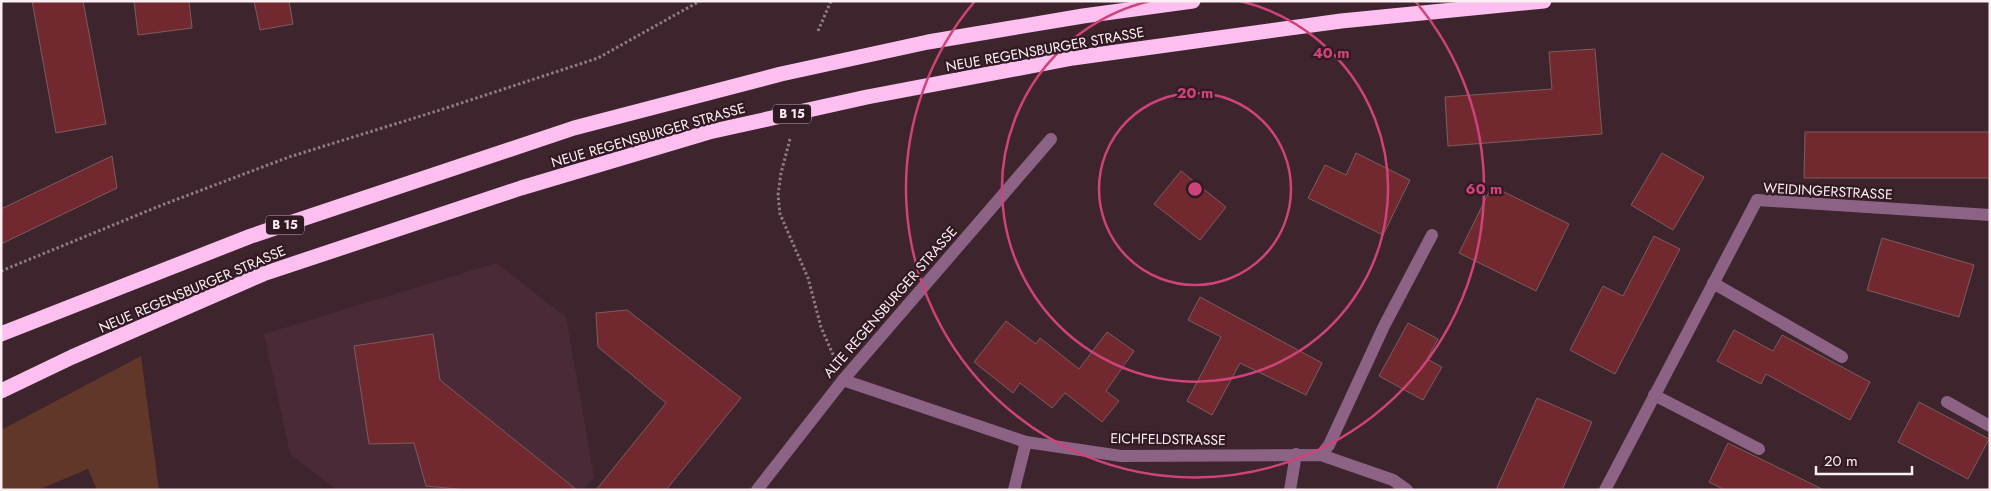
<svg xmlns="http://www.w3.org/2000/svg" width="1991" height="491" viewBox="0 0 1991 491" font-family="Jost,sans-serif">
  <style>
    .built { fill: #4a2a37 }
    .green { fill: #603728 }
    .building { fill: #71292f; stroke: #7c5d5d }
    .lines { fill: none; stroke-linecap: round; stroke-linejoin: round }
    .path { stroke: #907c83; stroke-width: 3; stroke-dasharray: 2.5 2.5; stroke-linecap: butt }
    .minor { stroke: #8d6385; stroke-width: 12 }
    .highway { stroke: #fdbef0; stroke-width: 15 }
    .ring { fill: none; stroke: #ce4379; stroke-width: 2.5 }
    .labels { text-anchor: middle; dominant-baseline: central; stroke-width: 4.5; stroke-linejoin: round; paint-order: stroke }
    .shield { fill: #321a24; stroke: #c0afb5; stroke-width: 1 }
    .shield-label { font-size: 12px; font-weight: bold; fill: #fdeff3 }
    .street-label { font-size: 14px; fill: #fdeff3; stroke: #321a24 }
    .centre { fill: #ce4379; stroke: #321a24; stroke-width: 2.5 }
    .ring-label { font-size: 15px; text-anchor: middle; font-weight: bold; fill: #ce4379; stroke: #321a24; stroke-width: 4.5; stroke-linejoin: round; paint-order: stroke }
  </style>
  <rect width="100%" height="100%" fill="#3d242d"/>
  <path class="built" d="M 496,263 L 566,317 L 594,477 L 584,490 L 337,490 L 290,454 L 264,334 Z"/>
  <path class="green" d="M 141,356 L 159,490 L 97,490 L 88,469 L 38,490 L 1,490 L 1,430 Z"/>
  <g class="building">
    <path d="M 32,1 L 83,1 L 106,124 L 56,133 Z"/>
    <path d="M 134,1 L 189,1 L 192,28 L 138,35 Z"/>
    <path d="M 254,1 L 289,1 L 293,24 L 260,30 Z"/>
    <path d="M 1595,49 L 1602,134 L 1448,146 L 1445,97 L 1552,89 L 1549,52 Z"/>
    <path d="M 1805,132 L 1990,132 L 1990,178 L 1804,178 Z"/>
    <path d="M 1356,153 L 1410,180 L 1383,235 L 1308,198 L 1325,165 L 1346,175 Z"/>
    <path d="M 1662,153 L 1704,177 L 1673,230 L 1631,205 Z"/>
    <path d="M 112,156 L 117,188 L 1,244 L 1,209 Z"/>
    <path d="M 1181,171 L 1226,207 L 1200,240 L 1154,204 Z"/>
    <path d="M 1492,186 L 1569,224 L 1536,291 L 1459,253 Z"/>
    <path d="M 1654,236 L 1680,249 L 1615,374 L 1570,350 L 1603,286 L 1623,296 Z"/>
    <path d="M 1882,238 L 1974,265 L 1959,317 L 1867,290 Z"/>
    <path d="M 1200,297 L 1322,363 L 1306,395 L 1240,363 L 1212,415 L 1187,401 L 1221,337 L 1188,320 Z"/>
    <path d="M 627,310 L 741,398 L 666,490 L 596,490 L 666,403 L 598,347 L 596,313 Z"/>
    <path d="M 1006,321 L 1036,344 L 1040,338 L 1079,369 L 1107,332 L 1134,351 L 1106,391 L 1119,401 L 1102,422 L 1065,393 L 1052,408 L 1020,383 L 1013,393 L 974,362 Z"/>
    <path d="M 1408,323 L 1438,339 L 1427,359 L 1442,367 L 1423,400 L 1379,376 Z"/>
    <path d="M 1734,330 L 1773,351 L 1782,335 L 1870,382 L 1850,420 L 1766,374 L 1761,384 L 1717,361 Z"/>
    <path d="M 433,334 L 440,380 L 577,490 L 467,490 L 426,486 L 414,443 L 369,444 L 354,346 Z"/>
    <path d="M 1537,398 L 1592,422 L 1562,490 L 1496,490 Z"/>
    <path d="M 1919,402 L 1989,439 L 1968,479 L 1898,442 Z"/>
    <path d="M 1728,443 L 1824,490 L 1725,490 L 1709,482 Z"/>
  </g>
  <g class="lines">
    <g class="path">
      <path d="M 818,31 L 831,1"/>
      <path d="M 790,139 L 781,173 L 778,195 L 780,214 L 808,278 L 821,327 L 834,357"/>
      <path d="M 1,271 L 162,205 L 289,157 L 437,111 L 598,58 L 700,1"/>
    </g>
    <g class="minor">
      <path d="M 1713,283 L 1842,357"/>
      <path d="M 843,380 L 1026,442 L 1121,456 L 1321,455 L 1393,480 L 1407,490"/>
      <path d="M 1654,395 L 1759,449"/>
      <path d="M 1947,402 L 1990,426"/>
      <path d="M 1321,455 L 1329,445 L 1384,326 L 1432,235"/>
      <path d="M 757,490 L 843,380 L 1051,139"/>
      <path d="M 1014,490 L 1026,442"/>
      <path d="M 1290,490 L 1296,454"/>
      <path d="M 1605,490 L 1757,200 L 1990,215"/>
    </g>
    <g class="highway">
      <path d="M 1,334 L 251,236 L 574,128 L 781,74 L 928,42 L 1083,16 L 1193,1"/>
      <path d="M 1,391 L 72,357 L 263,274 L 521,188 L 709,132 L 867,97 L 1073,58 L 1341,21 L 1544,1"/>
    </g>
  </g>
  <g class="ring">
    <circle cx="1195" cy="189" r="96"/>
    <path d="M1240 1A193 193 0 1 1 1150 1"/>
    <path d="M1415 1A289 289 0 1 1 975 1"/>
  </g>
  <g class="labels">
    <g class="shield">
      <rect x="773" y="104.5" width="38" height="19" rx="4"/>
      <rect x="266" y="215.5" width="38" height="19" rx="4"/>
    </g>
    <g class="shield-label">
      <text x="792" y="114">B 15</text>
      <text x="285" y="225">B 15</text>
    </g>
    <g class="street-label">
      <text transform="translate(1045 49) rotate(-10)">NEUE REGENSBURGER STRASSE</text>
      <text transform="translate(648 135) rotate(-16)">NEUE REGENSBURGER STRASSE</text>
      <text transform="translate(1828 191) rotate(3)">WEIDINGERSTRASSE</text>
      <text transform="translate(192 289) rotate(-23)">NEUE REGENSBURGER STRASSE</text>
      <text transform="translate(890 302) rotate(-49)">ALTE REGENSBURGER STRASSE</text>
      <text transform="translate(1168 439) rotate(1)">EICHFELDSTRASSE</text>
    </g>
  </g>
  <circle cx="1195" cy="189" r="8" class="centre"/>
  <g class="ring-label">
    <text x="1331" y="58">40 m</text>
    <text x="1195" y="98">20 m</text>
    <text x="1484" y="194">60 m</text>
  </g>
  <rect width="1991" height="491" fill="none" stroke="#fdeff3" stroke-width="5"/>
  <path d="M1816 466v8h96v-8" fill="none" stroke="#fdeff3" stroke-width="2.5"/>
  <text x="1824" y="466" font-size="15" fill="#fdeff3" stroke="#321a24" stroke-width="4" paint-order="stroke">20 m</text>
</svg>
